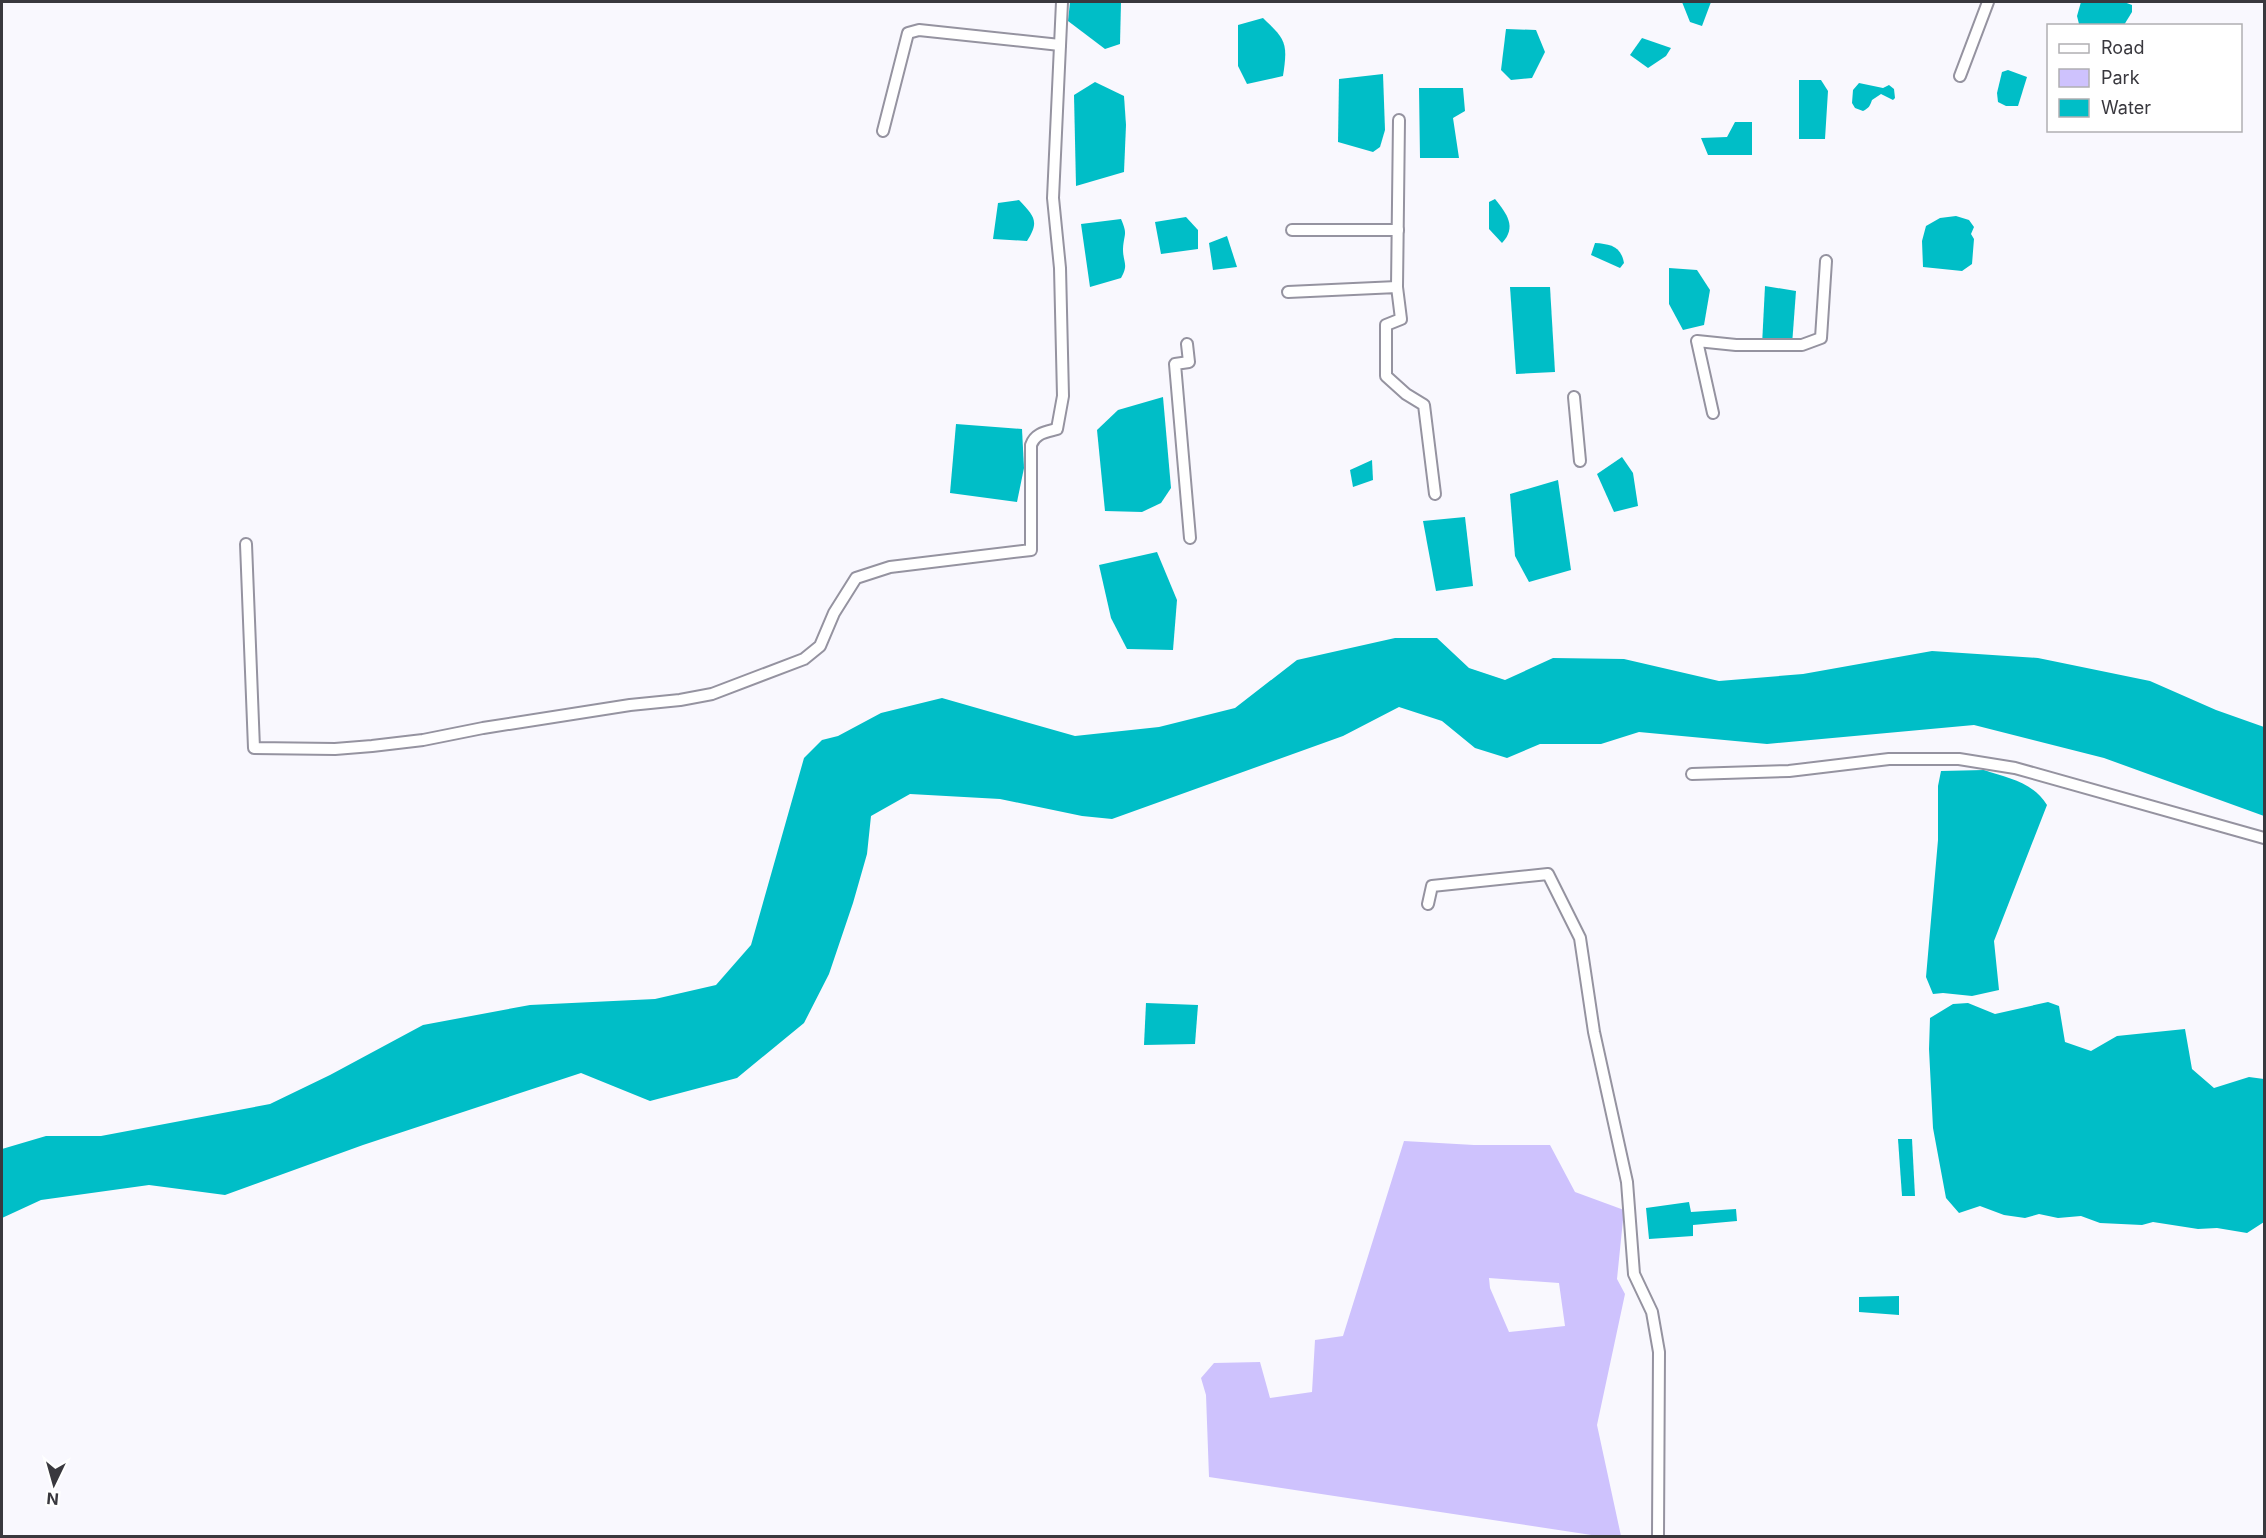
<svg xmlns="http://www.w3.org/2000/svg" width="2266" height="1538" viewBox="0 0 2266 1538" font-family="Inter,sans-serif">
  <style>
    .green { fill: #cec2fd; fill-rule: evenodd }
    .water { fill: #00bec7 }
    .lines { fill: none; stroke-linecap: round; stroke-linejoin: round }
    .minor-casing { stroke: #9593a0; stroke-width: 14 }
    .minor { stroke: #fff; stroke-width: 10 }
  </style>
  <rect width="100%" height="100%" fill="#f9f8fe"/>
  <path class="green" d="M 1404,1141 L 1474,1145 L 1550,1145 L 1575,1192 L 1624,1210 L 1617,1279 L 1625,1294 L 1597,1425 L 1621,1536 L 1598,1536 L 1209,1477 L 1206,1395 L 1201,1378 L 1214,1363 L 1260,1362 L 1270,1398 L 1312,1392 L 1315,1340 L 1343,1336 ZM 1489,1278 L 1559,1283 L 1565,1326 L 1509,1332 L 1490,1288 Z"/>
  <g class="water">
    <path d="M 1070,2 L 1121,2 L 1120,44 L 1105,49 L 1068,21 Z"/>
    <path d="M 1682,2 L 1711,2 L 1702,26 L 1690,22 Z"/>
    <path d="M 2081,2 L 2124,2 L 2132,5 L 2132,12 L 2124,25 L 2085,25 L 2079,24 L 2077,16 Z"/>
    <path d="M 1263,18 C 1286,40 1288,43 1283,76 L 1247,84 L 1238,66 L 1238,25 Z"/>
    <path d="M 1506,29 L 1536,30 L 1545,52 L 1532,78 L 1511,80 L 1501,70 Z"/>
    <path d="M 1642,38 L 1671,48 L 1666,56 L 1648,68 L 1630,55 Z"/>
    <path d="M 2008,70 L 2027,77 L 2018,106 L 2006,106 L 1998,102 L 1997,93 L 2002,72 Z"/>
    <path d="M 1383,74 L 1385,130 L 1380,147 L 1373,152 L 1338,142 L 1339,79 Z"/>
    <path d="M 1799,80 L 1821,80 L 1828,91 L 1825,139 L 1799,139 Z"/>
    <path d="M 1095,82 L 1124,96 L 1126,125 L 1124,172 L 1076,186 L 1074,95 Z"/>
    <path d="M 1859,83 L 1883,88 L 1889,85 L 1894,89 L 1895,98 L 1893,100 L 1881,94 L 1872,100 C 1870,106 1869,108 1863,111 L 1855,108 L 1852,103 L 1853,90 Z"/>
    <path d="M 1419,88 L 1463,88 L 1465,111 L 1453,118 L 1459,158 L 1420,158 Z"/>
    <path d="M 1735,122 L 1752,122 L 1752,155 L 1708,155 L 1701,138 L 1727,137 Z"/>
    <path d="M 1495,199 C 1507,214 1517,227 1502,243 L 1489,229 L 1489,202 Z"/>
    <path d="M 1019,200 C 1034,216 1040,221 1027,241 L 993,239 L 998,203 Z"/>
    <path d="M 1956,216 L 1969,220 L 1974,227 L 1971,234 L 1974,239 L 1972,264 L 1962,271 L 1923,267 L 1922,241 L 1926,226 L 1940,218 Z"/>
    <path d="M 1186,217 L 1198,230 L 1198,249 L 1161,254 L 1155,222 Z"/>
    <path d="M 1121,219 C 1128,235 1124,233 1123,249 C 1123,263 1129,264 1121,278 L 1090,287 L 1081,224 Z"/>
    <path d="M 1227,236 L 1237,267 L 1213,270 L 1209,243 Z"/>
    <path d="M 1595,243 C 1610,244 1621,246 1624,263 L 1620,268 L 1591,255 Z"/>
    <path d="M 1669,268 L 1697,270 L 1710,290 L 1704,325 L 1683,330 L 1669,304 Z"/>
    <path d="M 1765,286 L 1796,291 L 1792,345 L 1762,345 Z"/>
    <path d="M 1510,287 L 1550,287 L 1555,372 L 1516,374 Z"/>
    <path d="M 1163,397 L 1171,488 L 1161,503 L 1142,512 L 1105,511 L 1097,430 L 1118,410 Z"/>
    <path d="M 956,424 L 1022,429 L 1024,468 L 1017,502 L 950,493 Z"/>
    <path d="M 1622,457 L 1633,473 L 1638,506 L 1614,512 L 1597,474 Z"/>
    <path d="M 1372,460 L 1373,480 L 1353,487 L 1350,470 Z"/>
    <path d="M 1558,480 L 1571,570 L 1529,582 L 1515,556 L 1510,494 Z"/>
    <path d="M 1465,517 L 1473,586 L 1436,591 L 1423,521 Z"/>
    <path d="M 1157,552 L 1177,600 L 1173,650 L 1127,649 L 1111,618 L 1099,565 Z"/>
    <path d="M 1395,638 L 1437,638 L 1469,668 L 1505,680 L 1553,658 L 1624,659 L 1719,681 L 1803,674 L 1932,651 L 2038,658 L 2150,681 L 2216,710 L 2264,727 L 2264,816 L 2104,758 L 1974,725 L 1767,744 L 1639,732 L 1601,744 L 1540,744 L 1507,758 L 1475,748 L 1442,721 L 1399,707 L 1343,736 L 1112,819 L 1082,816 L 1000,799 L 910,794 L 871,816 L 867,854 L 853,903 L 829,974 L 804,1023 L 737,1078 L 650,1101 L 581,1073 L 363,1145 L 225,1195 L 149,1185 L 41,1200 L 2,1218 L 2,1149 L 46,1136 L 101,1136 L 270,1104 L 330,1075 L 423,1025 L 530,1005 L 655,999 L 716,985 L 751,945 L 804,758 L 822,740 L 838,736 L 881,713 L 942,698 L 1075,736 L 1159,727 L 1235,708 L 1297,660 Z"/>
    <path d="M 1984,770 C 2008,778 2033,782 2047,805 L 1994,941 L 1999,990 L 1972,996 L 1943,993 L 1933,994 L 1926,977 L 1938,840 L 1938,786 L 1941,771 Z"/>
    <path d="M 2048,1002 L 2059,1006 L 2065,1042 L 2091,1051 L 2117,1036 L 2185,1029 L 2192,1069 L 2214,1088 L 2249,1077 L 2264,1079 L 2264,1222 L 2247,1233 L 2217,1228 L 2198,1229 L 2153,1222 L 2142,1225 L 2100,1223 L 2081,1216 L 2058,1218 L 2039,1214 L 2025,1218 L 2004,1215 L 1980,1206 L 1959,1213 L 1946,1198 L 1933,1128 L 1929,1049 L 1930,1018 L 1953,1004 L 1968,1003 L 1995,1014 Z"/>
    <path d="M 1146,1003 L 1198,1005 L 1195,1044 L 1144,1045 Z"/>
    <path d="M 1898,1139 L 1912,1139 L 1915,1196 L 1902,1196 Z"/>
    <path d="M 1689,1202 L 1691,1212 L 1736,1209 L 1737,1221 L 1693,1225 L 1693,1236 L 1649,1239 L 1646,1208 Z"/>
    <path d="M 1899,1296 L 1899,1315 L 1859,1312 L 1859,1297 Z"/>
  </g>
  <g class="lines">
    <g class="minor-casing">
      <g id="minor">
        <path d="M 1960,76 L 1988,2"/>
        <path d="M 883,131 L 908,33 L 919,30 L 1060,45"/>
        <path d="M 1292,230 L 1398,230"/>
        <path d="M 1397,287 L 1399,120"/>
        <path d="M 1288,292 L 1397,287 L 1401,319 L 1386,325 L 1386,376 L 1406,394 L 1424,405 L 1435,494"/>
        <path d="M 1187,344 L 1189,362 L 1175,364 L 1190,538"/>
        <path d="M 1574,397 L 1580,461"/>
        <path d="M 1713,413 L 1697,341 L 1736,345 L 1802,345 L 1821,338 L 1826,261"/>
        <path d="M 246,544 L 254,748 L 335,749 L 372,746 L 423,740 L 483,728 L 630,705 L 680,700 L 712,694 L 804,659 L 820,646 L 834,613 L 856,578 L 890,567 L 1031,550 L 1031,445 C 1035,433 1046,432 1057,429 L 1063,396 L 1060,268 L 1053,198 L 1062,2"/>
        <path d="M 1692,774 L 1789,771 L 1889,759 L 1959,759 L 2015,768 L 2264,838"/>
        <path d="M 1428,904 L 1432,886 L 1548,874 L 1580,938 L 1594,1032 L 1627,1182 L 1634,1274 L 1652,1312 L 1659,1352 L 1658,1536"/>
      </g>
    </g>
    <use href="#minor" class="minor"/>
  </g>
  <rect width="2266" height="1538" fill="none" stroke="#39383e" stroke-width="6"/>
  <rect x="2047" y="24" width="195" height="108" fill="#ffffff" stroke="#b0afb2" stroke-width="1.5"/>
  <rect x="2059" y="44" width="30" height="9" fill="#ffffff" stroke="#b0afb2" stroke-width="1.5"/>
  <text x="2101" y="54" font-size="18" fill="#39383e">Road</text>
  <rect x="2059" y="69" width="30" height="18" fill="#cec2fd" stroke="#b0afb2" stroke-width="1.5"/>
  <text x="2101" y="84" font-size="18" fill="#39383e">Park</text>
  <rect x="2059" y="99" width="30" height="18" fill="#00bec7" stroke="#b0afb2" stroke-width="1.5"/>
  <text x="2101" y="114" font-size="18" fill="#39383e">Water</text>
  <g transform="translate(54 1484) rotate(185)" stroke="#ffffff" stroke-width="4.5" paint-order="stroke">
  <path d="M0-4.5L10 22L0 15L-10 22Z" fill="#39383e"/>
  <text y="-9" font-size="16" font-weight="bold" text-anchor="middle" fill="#39383e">N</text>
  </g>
</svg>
